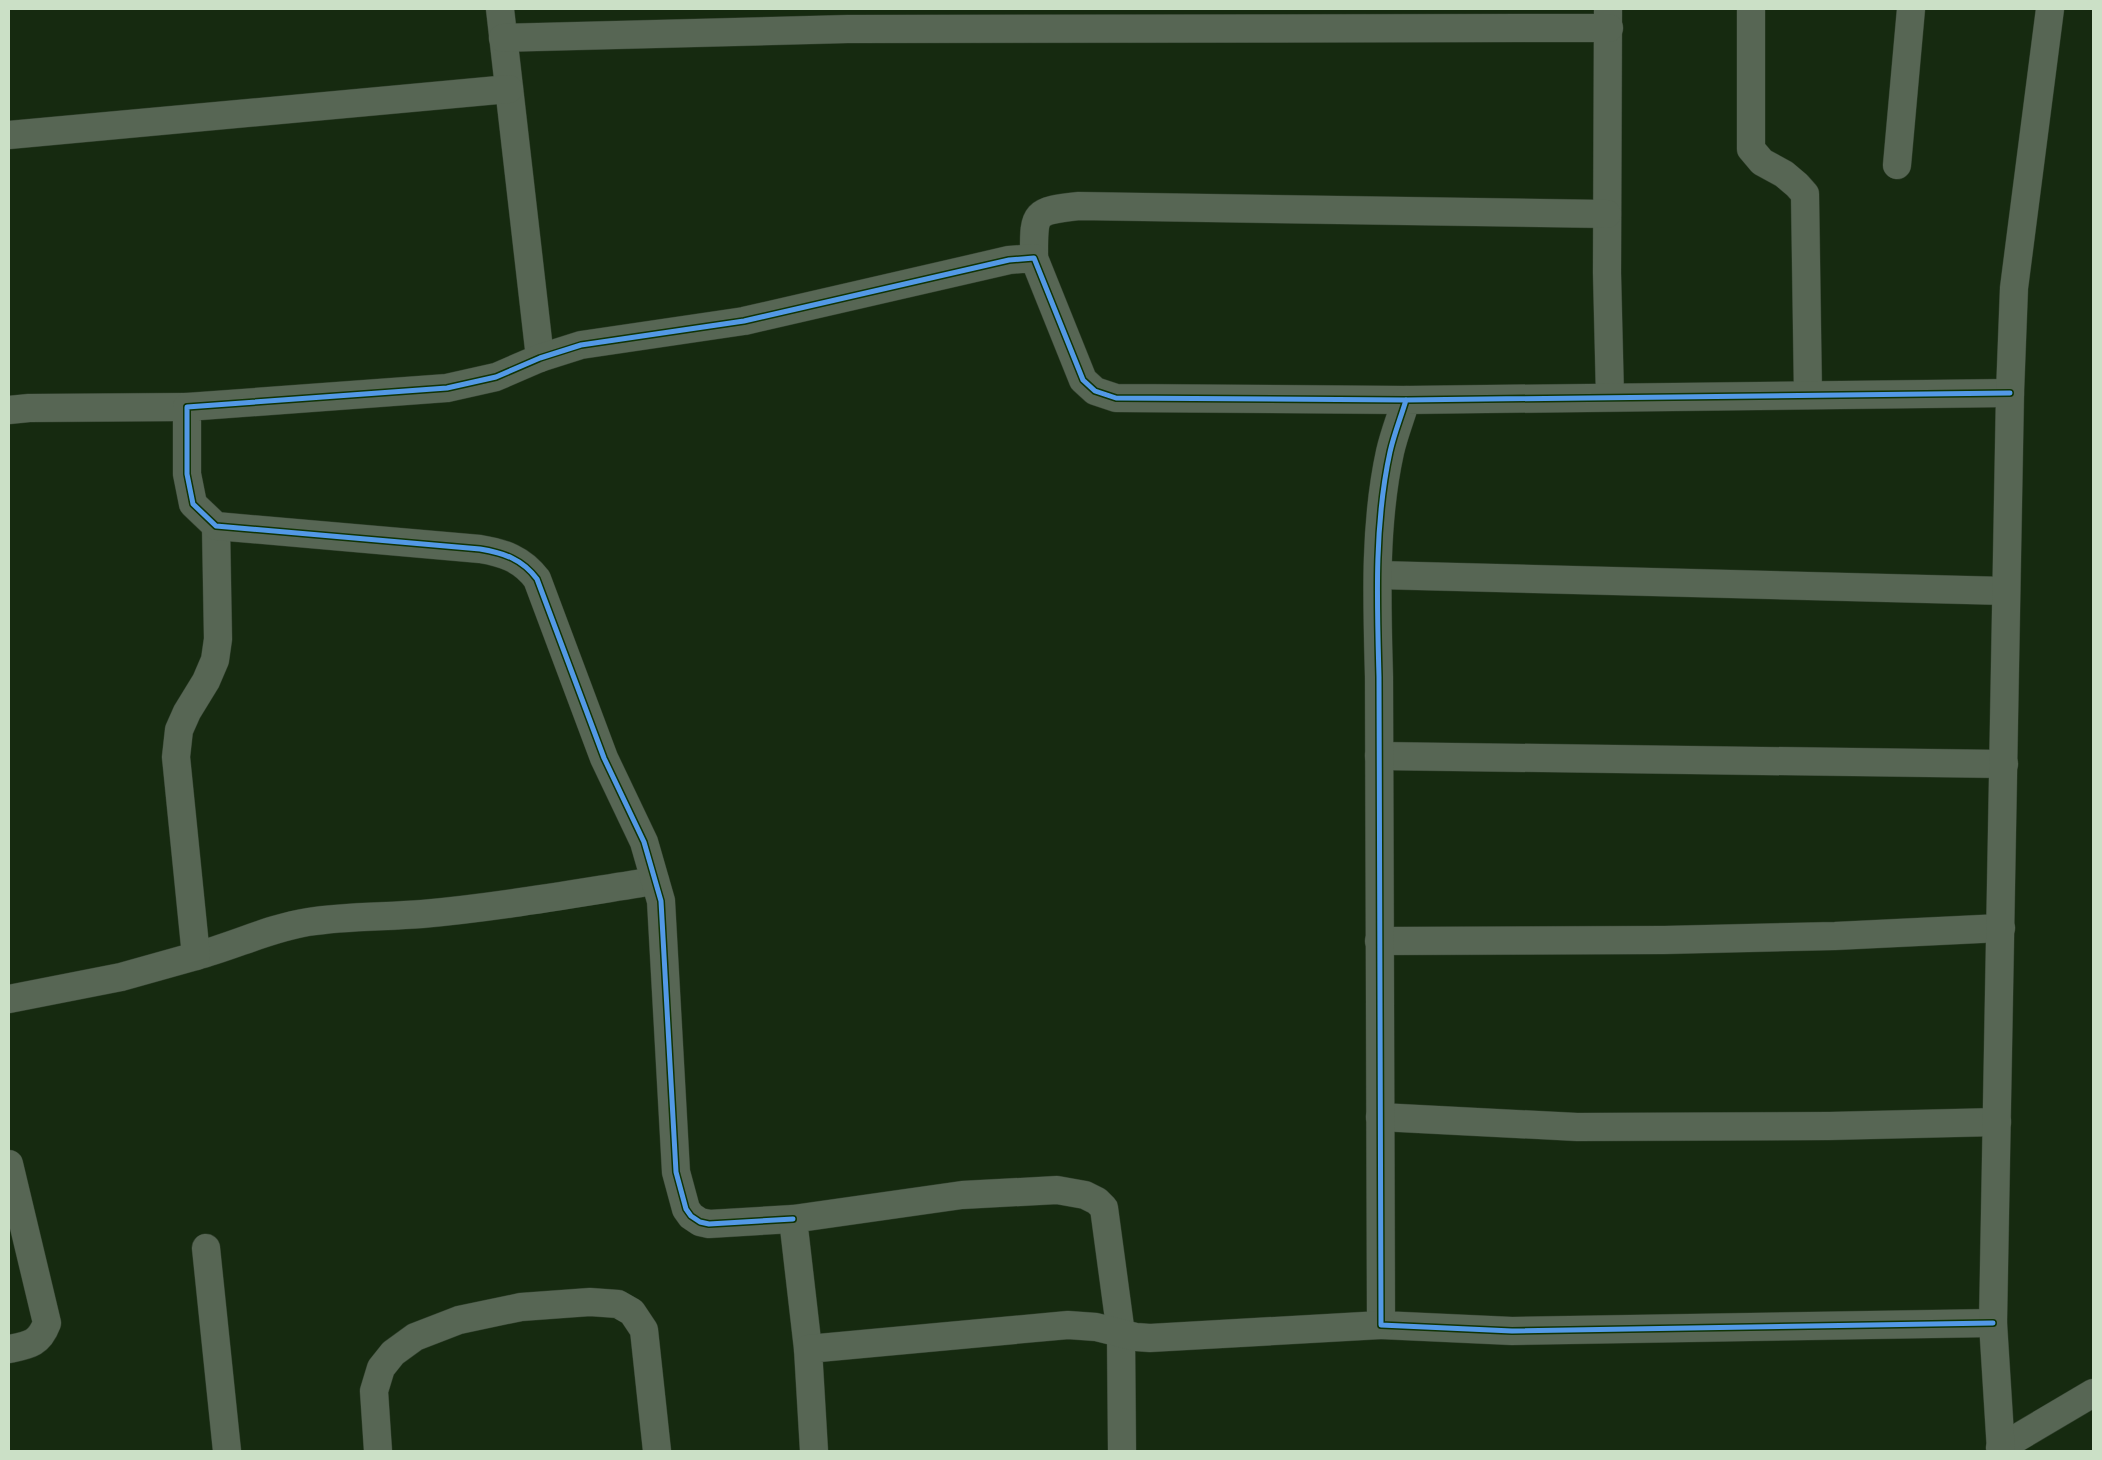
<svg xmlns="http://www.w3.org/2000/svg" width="2102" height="1460" viewBox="0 0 2102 1460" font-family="Rubik,sans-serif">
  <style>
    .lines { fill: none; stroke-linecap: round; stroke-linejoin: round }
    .minor-casing { stroke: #31402d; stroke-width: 29 }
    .minor { stroke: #576654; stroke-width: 28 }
    .cycleway-casing { stroke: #103406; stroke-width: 8 }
    .cycleway { stroke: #5399e6; stroke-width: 5 }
  </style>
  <rect width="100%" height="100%" fill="#162a10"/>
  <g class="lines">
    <g class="minor-casing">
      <g id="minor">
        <path d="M 500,9 L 540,358"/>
        <path d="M 1608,9 L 1607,273 L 1610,397"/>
        <path d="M 1751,9 L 1751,149 L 1762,162 L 1784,174 L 1797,185 L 1805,194 L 1808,395"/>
        <path d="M 503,38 L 848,29 L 1609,28"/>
        <path d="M 9,135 L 509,89"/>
        <path d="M 1897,165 L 1911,9"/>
        <path d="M 1034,258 C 1034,213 1032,211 1079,206 L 1607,214"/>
        <path d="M 9,410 L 29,408 L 187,407"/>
        <path d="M 1378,575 L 2006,591"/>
        <path d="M 1379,756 L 2004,764"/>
        <path d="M 1379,941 L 1664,940 L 1835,936 L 2001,928"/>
        <path d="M 196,956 C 234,946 270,928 308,922 C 346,916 384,917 422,914 C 500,907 577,893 655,881"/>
        <path d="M 9,999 L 121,977 L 196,956 L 176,757 L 179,730 L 187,712 L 206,681 L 215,660 L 218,639 L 216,526"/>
        <path d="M 1380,1117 L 1577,1127 L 1829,1126 L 1997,1122"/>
        <path d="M 9,1164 L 47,1323 C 39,1344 29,1345 9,1349"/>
        <path d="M 793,1219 L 709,1224 L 700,1222 L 691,1216 L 686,1209 L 676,1172 L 661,901 L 644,842 L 604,758 L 537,579 C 522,559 504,553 480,549 L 216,526 L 193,504 L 187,474 L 187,407 L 447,388 L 496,377 L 540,358 L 581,345 L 744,321 L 1009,260 L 1034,258 L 1083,380 L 1095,391 L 1116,398 L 1406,400"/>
        <path d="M 206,1248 L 227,1451"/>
        <path d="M 1993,1323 L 1512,1331 L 1381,1325 L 1379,677 C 1377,603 1374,525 1390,452 C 1394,434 1401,417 1406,400 L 2010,393"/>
        <path d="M 808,1349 L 793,1219 L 962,1195 L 1057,1190 L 1085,1195 L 1097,1201 L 1104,1208 L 1121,1334 L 1122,1451"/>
        <path d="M 2000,1448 L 2093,1393"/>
        <path d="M 378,1451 L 374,1391 L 381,1368 L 393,1353 L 415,1337 L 459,1320 L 521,1307 L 590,1302 L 618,1304 L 632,1312 L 644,1330 L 657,1451"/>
        <path d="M 814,1451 L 808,1349 L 1068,1325 L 1096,1327 L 1136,1337 L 1150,1338 L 1381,1325"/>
        <path d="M 2001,1451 L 1993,1323 L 2010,393 L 2014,288 L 2050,9"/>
      </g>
    </g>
    <use href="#minor" class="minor"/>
    <g class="cycleway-casing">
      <g id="cycleway">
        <path d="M 793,1219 L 709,1224 L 700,1222 L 691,1216 L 686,1209 L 676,1172 L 661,901 L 644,842 L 604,758 L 537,579 C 522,559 504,553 480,549 L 216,526 L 193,504 L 187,474 L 187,407 L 447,388 L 496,377 L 540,358 L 581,345 L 744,321 L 1009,260 L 1034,258 L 1083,380 L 1095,391 L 1116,398 L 1406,400"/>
        <path d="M 1993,1323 L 1512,1331 L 1381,1325 L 1379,677 C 1377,603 1374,525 1390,452 C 1394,434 1401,417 1406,400 L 2010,393"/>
      </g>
    </g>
    <use href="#cycleway" class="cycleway"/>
  </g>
  <rect width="2102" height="1460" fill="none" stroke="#cbe0c6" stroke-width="20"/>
</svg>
